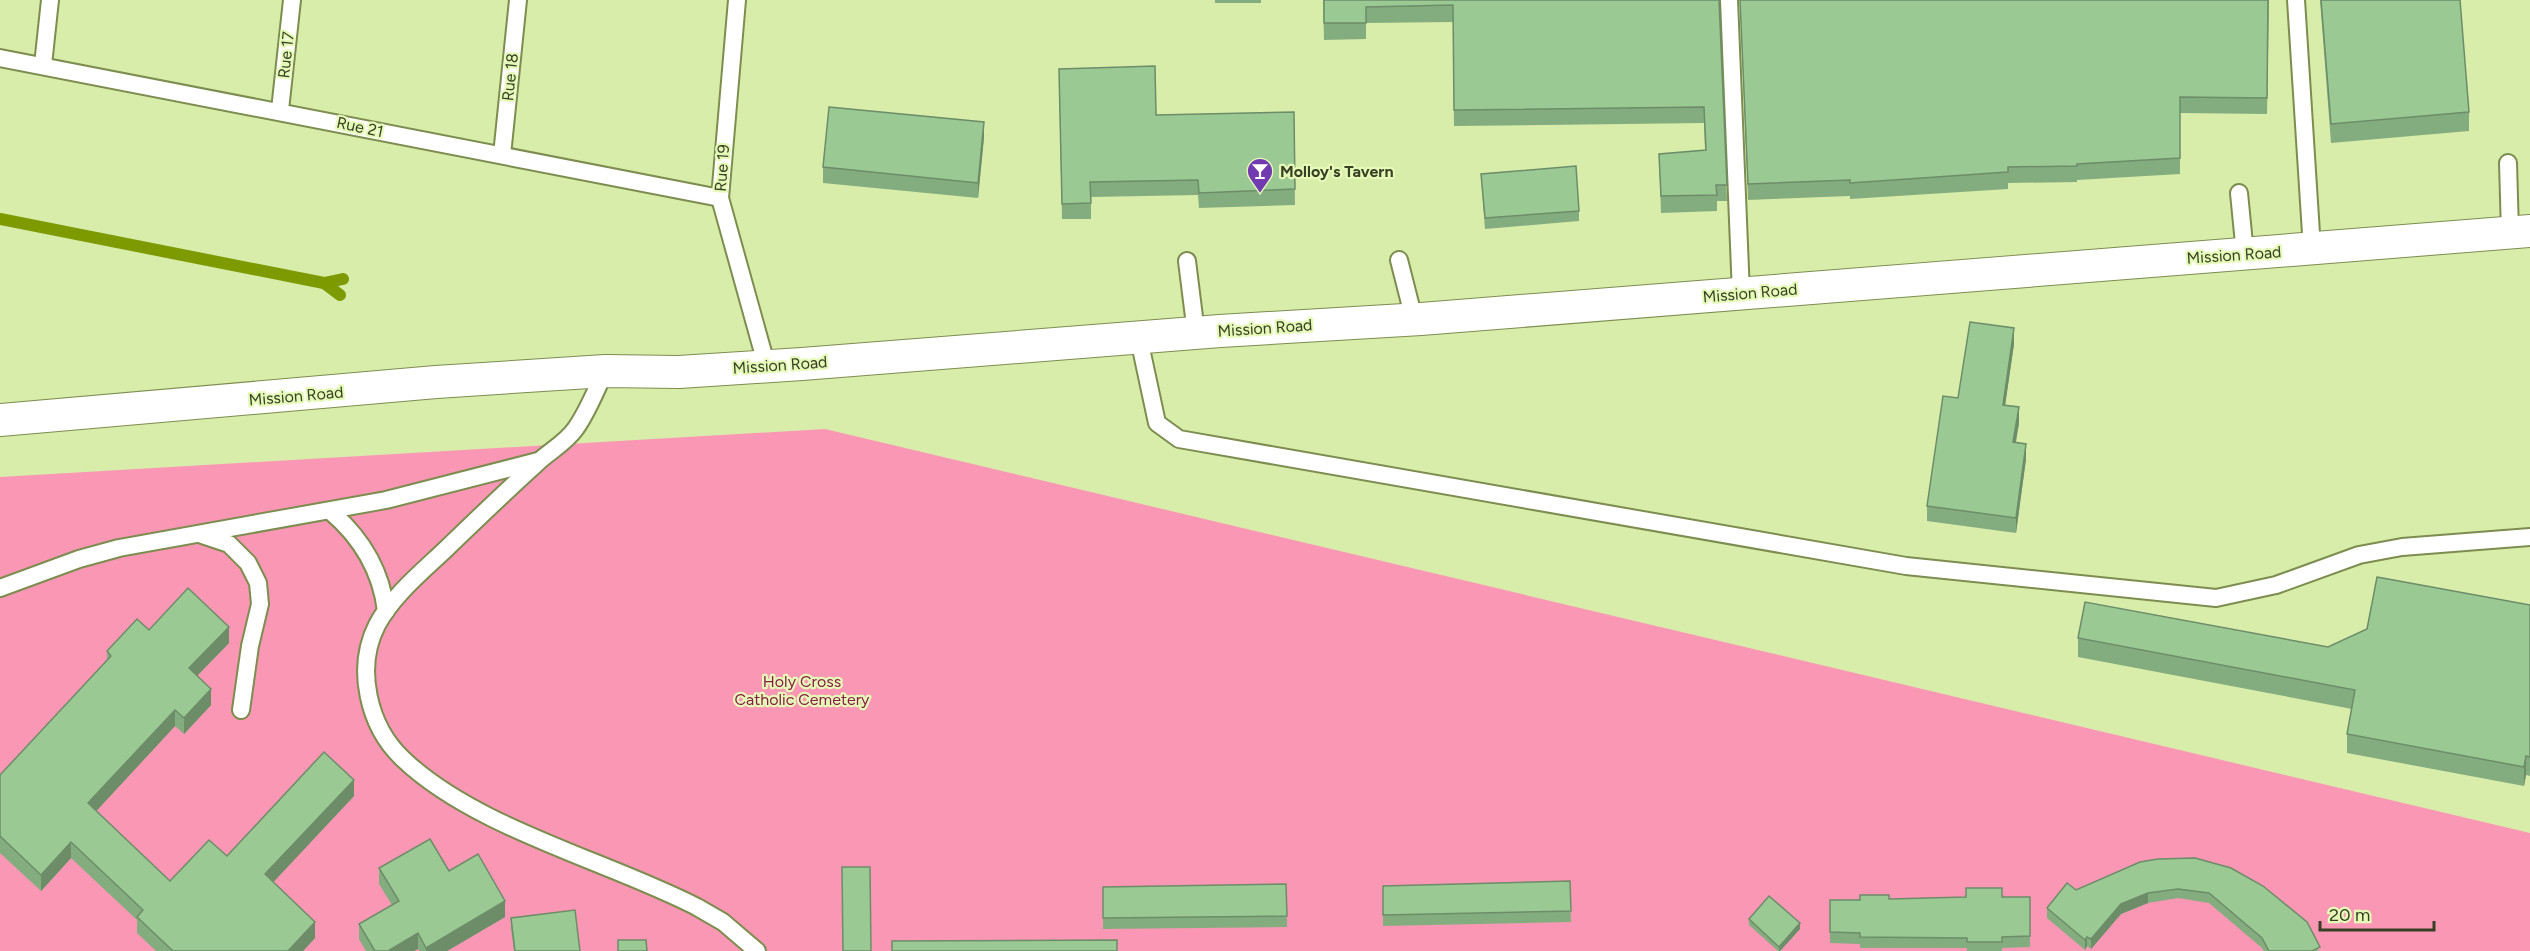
<svg xmlns="http://www.w3.org/2000/svg" width="2530" height="951" viewBox="0 0 2530 951" font-family="Figtree,sans-serif">
  <style>
    .green { fill: #fa97b4 }
    .lines { fill: none; stroke-linecap: round; stroke-linejoin: round }
    .stream { stroke: #7d9a00; stroke-width: 12 }
    .lane-casing { stroke: #7c8d4f; stroke-width: 20 }
    .street-casing { stroke: #7c8d4f; stroke-width: 34 }
    .lane { stroke: #fff; stroke-width: 16 }
    .street { stroke: #fff; stroke-width: 32 }
    .wall { fill: #84ad7f }
    .shaded-wall { fill: #6c8d68 }
    .building { fill: #9ac994; stroke: #6c8d68; stroke-width: 1.5 }
    .labels { text-anchor: middle; dominant-baseline: central; stroke-width: 4.5; stroke-linejoin: round; paint-order: stroke }
    .street-label { font-size: 16px; fill: #373f24; stroke: #e6fab8 }
    .poi-label { font-size: 16px; font-weight: bold; fill: #373f24; stroke: #e6fab8; text-anchor: start }
    .park-label { font-size: 16px; fill: #891b48; stroke: #e6fab8 }
  </style>
  <rect width="100%" height="100%" fill="#d9edab"/>
  <path class="green" d="M 825,429 L 2530,833 L 2530,951 L 0,951 L 0,477 Z"/>
  <g class="lines">
    <g class="stream">
      <path d="M 0,219 L 324,283 L 343,279"/>
      <path d="M 324,283 L 340,295"/>
    </g>
    <g class="lane-casing">
      <g id="lane">
        <path d="M 737,0 L 720,198 L 767,367"/>
        <path d="M 1729,0 L 1741,294"/>
        <path d="M 2296,0 L 2312,249"/>
        <path d="M 0,58 L 720,198"/>
        <path d="M 43,65 L 50,0"/>
        <path d="M 280,110 L 292,0"/>
        <path d="M 502,155 L 518,0"/>
        <path d="M 2508,163 L 2510,232"/>
        <path d="M 2239,193 L 2245,254"/>
        <path d="M 1399,260 L 1414,319"/>
        <path d="M 1187,261 L 1196,333"/>
        <path d="M 1139,339 L 1157,423 L 1179,439 L 1906,566 L 2216,598 L 2276,585 L 2359,555 L 2402,547 L 2530,537"/>
        <path d="M 605,371 C 596,390 588,411 576,428 C 565,444 549,451 536,464 C 506,491 476,520 447,548 C 423,571 393,595 377,625 C 355,668 368,726 403,759 C 475,828 608,861 697,907 L 723,922 L 757,951"/>
        <path d="M 330,511 C 362,538 381,570 386,611"/>
        <path d="M 202,535 L 229,544 L 248,563 L 258,583 L 260,604 L 250,646 L 241,710"/>
        <path d="M 0,588 L 79,559 L 119,548 L 386,500 L 538,461"/>
      </g>
    </g>
    <g class="street-casing">
      <path id="street" d="M 0,420 L 436,382 L 605,371 L 679,372 L 802,364 L 1220,331 L 1421,319 L 2530,231"/>
    </g>
    <use href="#lane" class="lane"/>
    <use href="#street" class="street"/>
  </g>
  <g class="wall">
    <rect x="1215" y="0" width="46" height="3"/>
    <path d="M 1323,0 L 1719,0 L 1727,201 L 1717,201 L 1717,211 L 1661,213 L 1659,154 L 1705,150 L 1704,123 L 1454,126 L 1453,22 L 1366,23 L 1366,39 L 1324,40 Z"/>
    <path d="M 1740,0 L 2269,0 L 2267,114 L 2180,113 L 2180,174 L 2077,180 L 2077,182 L 2008,183 L 2008,189 L 1850,199 L 1850,196 L 1748,200 Z"/>
    <path d="M 2320,0 L 2460,0 L 2469,112 L 2469,131 L 2331,143 Z"/>
    <path d="M 1059,84 L 1156,115 L 1294,112 L 1295,205 L 1199,208 L 1198,195 L 1091,197 L 1091,219 L 1062,219 Z"/>
    <path d="M 984,137 L 978,198 L 823,183 L 823,167 Z"/>
    <path d="M 1481,174 L 1579,211 L 1579,221 L 1485,229 Z"/>
    <path d="M 2014,344 L 2005,405 L 2019,423 L 2016,442 L 2026,459 L 2016,533 L 1927,521 L 1927,506 L 1958,398 Z"/>
    <path d="M 2530,605 L 2530,776 L 2526,775 L 2524,786 L 2347,753 L 2347,734 L 2352,709 L 2078,657 L 2078,638 L 2328,647 Z"/>
    <path d="M 149,630 L 229,643 L 197,676 L 211,705 L 184,734 L 175,726 L 96,811 L 170,881 L 227,856 L 354,796 L 273,882 L 315,938 L 303,951 L 156,951 L 137,933 L 137,920 L 71,858 L 41,891 L 0,853 L 0,775 L 107,661 L 107,651 Z"/>
    <path d="M 2158,859 L 2320,951 L 2264,951 L 2262,948 L 2209,903 L 2178,898 L 2148,903 L 2121,914 L 2091,949 L 2087,946 L 2085,950 L 2047,918 L 2047,908 L 2076,890 Z"/>
    <path d="M 379,868 L 449,871 L 505,917 L 447,951 L 419,951 L 418,949 L 414,951 L 366,951 L 359,939 L 359,924 L 392,905 L 379,884 Z"/>
    <path d="M 1570,881 L 1571,922 L 1383,926 L 1383,886 Z"/>
    <path d="M 1286,884 L 1287,927 L 1103,929 L 1103,887 Z"/>
    <path d="M 2030,897 L 2030,947 L 2002,948 L 2002,951 L 1967,951 L 1967,948 L 1860,948 L 1860,944 L 1830,943 L 1830,900 Z"/>
    <path d="M 511,918 L 580,951 L 514,951 L 511,929 Z"/>
    <path d="M 1749,919 L 1800,929 L 1780,951 L 1778,951 L 1749,925 Z"/>
  </g>
  <g class="shaded-wall">
    <path d="M 984,122 L 984,137 L 978,198 L 978,183 Z"/>
    <path d="M 2014,328 L 2014,344 L 2003,420 L 2003,405 Z"/>
    <path d="M 2019,407 L 2019,423 L 2013,457 L 2013,442 Z"/>
    <path d="M 2026,444 L 2026,459 L 2016,533 L 2016,518 Z"/>
    <path d="M 229,627 L 229,643 L 189,684 L 189,668 Z"/>
    <path d="M 211,689 L 211,705 L 184,734 L 184,718 Z"/>
    <path d="M 175,710 L 175,726 L 88,820 L 88,803 Z"/>
    <path d="M 2526,756 L 2526,775 L 2524,786 L 2524,767 Z"/>
    <path d="M 354,780 L 354,796 L 265,891 L 265,874 Z"/>
    <path d="M 71,842 L 71,858 L 41,891 L 41,875 Z"/>
    <path d="M 2148,893 L 2148,903 L 2121,914 L 2091,949 L 2091,939 L 2121,904 Z"/>
    <path d="M 505,901 L 505,917 L 447,951 L 426,951 L 426,948 Z"/>
    <path d="M 315,922 L 315,938 L 303,951 L 288,951 Z"/>
    <path d="M 1800,923 L 1800,929 L 1780,951 L 1779,951 L 1779,947 Z"/>
    <path d="M 418,933 L 418,949 L 414,951 L 388,951 Z"/>
    <path d="M 2087,937 L 2087,946 L 2085,950 L 2085,940 Z"/>
  </g>
  <g class="building">
    <path d="M 1324,0 L 1719,0 L 1727,185 L 1716,185 L 1717,195 L 1661,196 L 1659,154 L 1706,150 L 1704,107 L 1454,110 L 1453,5 L 1366,7 L 1366,23 L 1324,23 Z"/>
    <path d="M 1740,0 L 2268,0 L 2267,98 L 2180,97 L 2180,158 L 2077,164 L 2077,166 L 2008,167 L 2008,172 L 1850,183 L 1850,180 L 1748,184 Z"/>
    <path d="M 2321,0 L 2460,0 L 2469,112 L 2331,124 Z"/>
    <path d="M 1155,66 L 1156,115 L 1294,112 L 1295,189 L 1199,193 L 1198,180 L 1090,182 L 1091,203 L 1062,204 L 1059,69 Z"/>
    <path d="M 829,107 L 984,122 L 978,183 L 823,167 Z"/>
    <path d="M 1576,166 L 1579,211 L 1485,218 L 1481,174 Z"/>
    <path d="M 1970,322 L 2014,328 L 2003,405 L 2019,407 L 2013,442 L 2026,444 L 2016,518 L 1927,506 L 1943,396 L 1958,398 Z"/>
    <path d="M 2377,577 L 2530,605 L 2530,757 L 2526,756 L 2524,767 L 2347,734 L 2355,690 L 2078,638 L 2085,602 L 2328,647 L 2367,629 Z"/>
    <path d="M 188,588 L 229,627 L 189,668 L 211,689 L 184,718 L 175,710 L 88,803 L 170,881 L 209,840 L 227,856 L 324,752 L 354,780 L 265,874 L 315,922 L 288,951 L 173,951 L 137,917 L 143,910 L 71,842 L 41,875 L 0,836 L 0,775 L 111,656 L 107,651 L 137,619 L 149,630 Z"/>
    <path d="M 430,839 L 449,871 L 478,854 L 505,901 L 426,948 L 418,933 L 388,951 L 375,951 L 359,924 L 399,901 L 379,868 Z"/>
    <path d="M 2195,858 L 2231,868 L 2263,886 L 2307,922 L 2320,947 L 2312,951 L 2269,951 L 2262,938 L 2209,893 L 2178,889 L 2148,893 L 2121,904 L 2091,939 L 2087,937 L 2085,940 L 2047,908 L 2067,883 L 2076,890 L 2140,862 L 2158,859 Z"/>
    <path d="M 842,867 L 870,867 L 871,951 L 843,951 Z"/>
    <path d="M 1570,881 L 1571,911 L 1383,915 L 1383,886 Z"/>
    <path d="M 1286,884 L 1287,916 L 1103,918 L 1103,887 Z"/>
    <path d="M 1966,888 L 2002,888 L 2002,897 L 2030,897 L 2030,936 L 2002,937 L 2002,942 L 1967,942 L 1967,938 L 1860,937 L 1860,933 L 1830,932 L 1830,900 L 1860,900 L 1860,895 L 1889,895 L 1889,899 L 1966,897 Z"/>
    <path d="M 1769,896 L 1800,923 L 1779,947 L 1749,919 Z"/>
    <path d="M 575,910 L 580,951 L 515,951 L 511,918 Z"/>
    <path d="M 618,940 L 646,940 L 647,951 L 618,951 Z"/>
    <path d="M 1117,940 L 1117,951 L 892,951 L 892,941 Z"/>
  </g>
  <defs>
    <g id="bar-pin" transform="scale(1.35)"><path d="M0 17L-7.5 6A9.5 9.5 0 1 1 7.5 6Z" fill="#723ab0" stroke="#e6fab8"/><path d="M-6-5H6L.8 .8V4.5H3.5V6h-7V4.5H-.8V.8Z" fill="#fff"/></g>
  </defs>
  <g fill-rule="evenodd">
    <use href="#bar-pin" x="1260" y="171"/>
  </g>
  <g class="labels">
    <g class="street-label">
      <text transform="translate(286 55) rotate(-84)">Rue 17</text>
      <text transform="translate(510 77) rotate(-84)">Rue 18</text>
      <text transform="translate(360 127) rotate(12)">Rue 21</text>
      <text transform="translate(722 168) rotate(-86)">Rue 19</text>
      <text transform="translate(2234 255) rotate(-4)">Mission Road</text>
      <text transform="translate(1750 293) rotate(-5)">Mission Road</text>
      <text transform="translate(1265 328) rotate(-4)">Mission Road</text>
      <text transform="translate(780 365) rotate(-4)">Mission Road</text>
      <text transform="translate(296 396) rotate(-5)">Mission Road</text>
    </g>
    <g class="poi-label">
      <text x="1280" y="171">Molloy's Tavern</text>
    </g>
    <g class="park-label">
      <text x="802" y="681">Holy Cross<tspan x="802" dy="18">Catholic Cemetery</tspan></text>
    </g>
  </g>
  <path d="M2320 921v9h114v-9" fill="none" stroke="#373f24" stroke-width="3"/>
  <text x="2329" y="921" font-size="18" fill="#373f24" stroke="#e6fab8" stroke-width="4.5" paint-order="stroke">20 m</text>
</svg>
